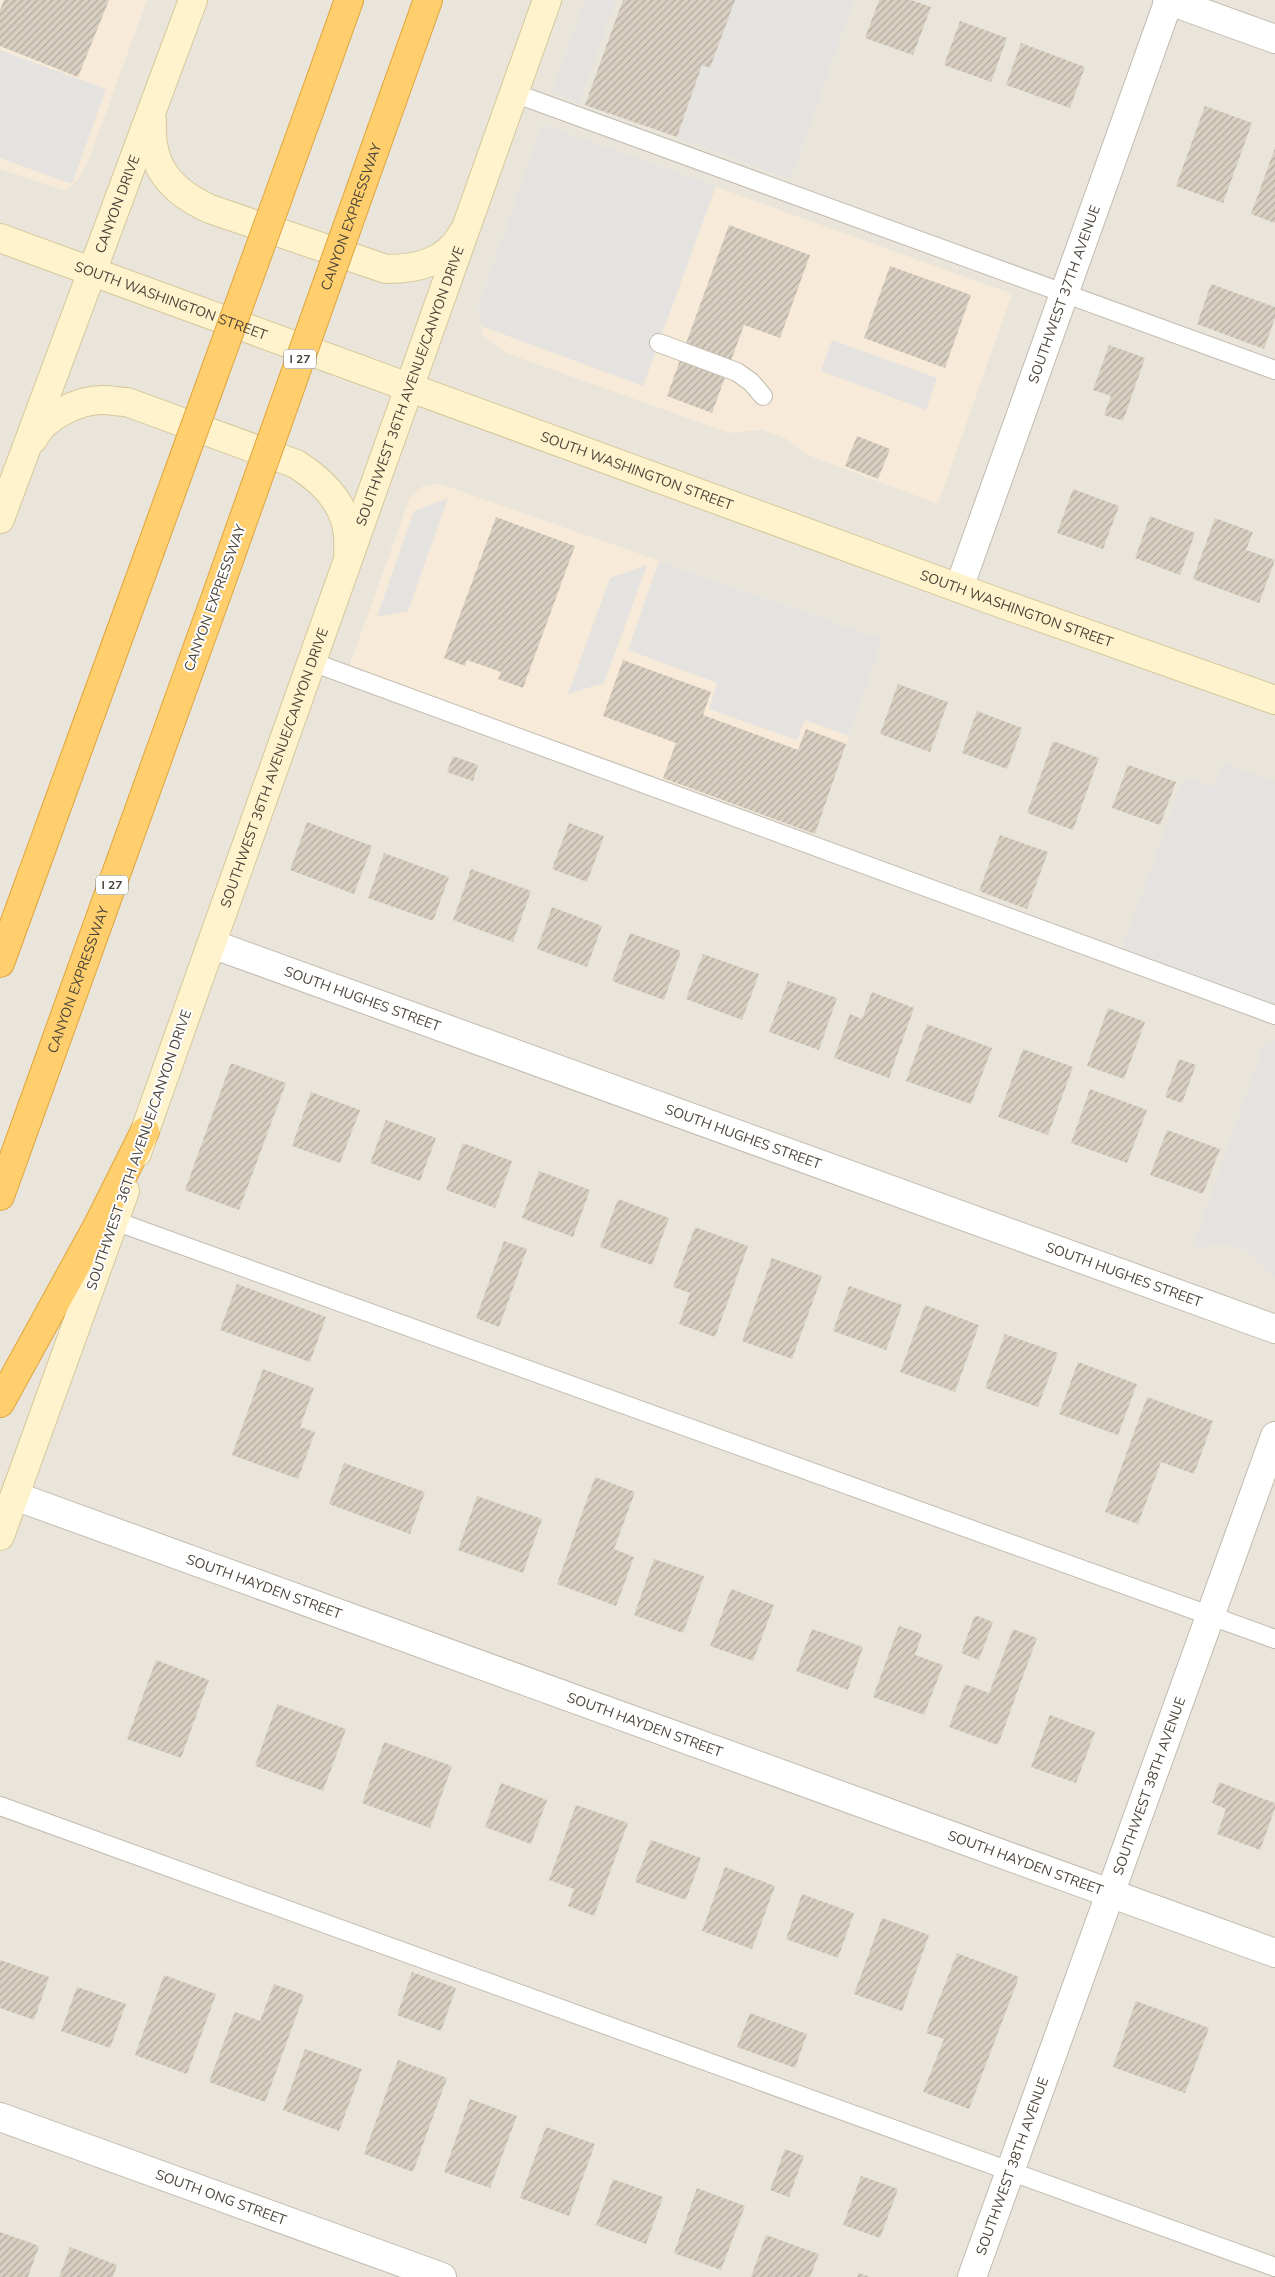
<svg xmlns="http://www.w3.org/2000/svg" width="1275" height="2277" viewBox="0 0 1275 2277" font-family="'Nunito Sans',sans-serif">
  <style>
    .residential { fill: #eae5da }
    .commercial { fill: #f7ead8 }
    .parking { fill: #e5e3e0 }
    .building { fill: url(#building-hatch) }
    .lines { fill: none; stroke-linecap: round; stroke-linejoin: round }
    .lane-casing { stroke: #c2bbae; stroke-width: 20 }
    .street-casing { stroke: #c2bbae; stroke-width: 30 }
    .secondary-casing { stroke: #d6c79b; stroke-width: 30 }
    .highway-casing { stroke: #e0a43c; stroke-width: 30 }
    .lane { stroke: #fff; stroke-width: 18 }
    .street { stroke: #fff; stroke-width: 28 }
    .secondary { stroke: #fff3cd; stroke-width: 28 }
    .highway { stroke: #ffcf6e; stroke-width: 28 }
    .highway-bridge-casing { stroke: #e0a43c; stroke-width: 30; stroke-linecap: butt }
    .highway-bridge { stroke: #ffcf6e; stroke-width: 28 }
    .labels { text-anchor: middle; dominant-baseline: central; stroke-width: 4; stroke-linejoin: round; paint-order: stroke }
    .shield { fill: #fff; stroke: #817c74; stroke-width: 1 }
    .shield-label { font-size: 12px; font-weight: bold; fill: #4b4439 }
    .street-label { font-size: 14px; fill: #4b4439; stroke: #fff }
  </style>
  <defs>
    <pattern id="building-hatch" width="6" height="6" patternUnits="userSpaceOnUse" patternTransform="scale(1.25)"><rect width="6" height="6" fill="#d8cfc1"/><path d="M-1 1l2-2M0 6l6-6M5 7l2-2" fill="none" stroke="#b1aa9e"/></pattern>
  </defs>
  <rect width="100%" height="100%" fill="#f6f3ec"/>
  <rect class="residential" x="0" y="0" width="1275" height="2277"/>
  <g class="commercial">
    <path d="M 0,0 L 147,0 L 90,157 L 80,177 L 66,191 L 0,169 Z"/>
    <path d="M 542,124 L 1012,294 L 938,504 L 805,454 L 785,438 L 762,430 L 729,433 L 506,353 L 483,336 L 477,309 Z"/>
    <path d="M 440,484 L 883,639 L 815,834 L 585,751 L 348,670 L 410,497 L 423,486 Z"/>
  </g>
  <g class="parking">
    <path d="M 585,0 L 616,0 L 579,103 L 552,92 Z"/>
    <path d="M 735,0 L 854,0 L 791,179 L 677,137 L 702,65 Z"/>
    <path d="M 0,50 L 106,89 L 72,184 L 0,158 Z"/>
    <path d="M 542,124 L 716,186 L 643,386 L 481,326 L 477,309 Z"/>
    <path d="M 832,340 L 937,378 L 926,410 L 821,371 Z"/>
    <path d="M 448,498 L 408,611 L 377,617 L 414,511 Z"/>
    <path d="M 659,561 L 883,639 L 849,736 L 805,720 L 797,740 L 709,709 L 717,683 L 628,650 Z"/>
    <path d="M 647,565 L 604,683 L 568,694 L 610,578 Z"/>
    <path d="M 1222,763 L 1275,782 L 1275,1004 L 1122,949 L 1184,777 L 1213,787 Z"/>
    <path d="M 1275,1040 L 1275,1278 L 1248,1251 L 1222,1243 L 1192,1249 L 1264,1043 Z"/>
  </g>
  <g class="building">
    <path d="M 4,0 L 109,0 L 78,77 L 0,46 L 0,10 Z"/>
    <path d="M 623,0 L 735,0 L 710,68 L 702,65 L 677,137 L 585,105 Z"/>
    <path d="M 879,0 L 911,0 L 931,7 L 913,55 L 865,38 Z"/>
    <path d="M 960,21 L 1007,38 L 991,82 L 944,65 Z"/>
    <path d="M 1021,43 L 1085,67 L 1070,108 L 1006,85 Z"/>
    <path d="M 1205,106 L 1252,123 L 1223,203 L 1176,186 Z"/>
    <path d="M 1275,148 L 1275,223 L 1251,214 Z"/>
    <path d="M 729,225 L 810,255 L 780,338 L 744,325 L 712,413 L 667,396 Z"/>
    <path d="M 890,266 L 971,295 L 945,368 L 864,338 Z"/>
    <path d="M 1211,284 L 1275,307 L 1275,318 L 1264,349 L 1197,324 Z"/>
    <path d="M 1109,345 L 1145,358 L 1123,421 L 1104,415 L 1111,396 L 1093,390 Z"/>
    <path d="M 857,436 L 890,449 L 878,479 L 845,466 Z"/>
    <path d="M 1073,489 L 1119,506 L 1103,549 L 1057,533 Z"/>
    <path d="M 1150,516 L 1195,533 L 1180,575 L 1135,558 Z"/>
    <path d="M 496,517 L 575,546 L 523,688 L 498,679 L 501,672 L 467,660 L 465,666 L 444,658 Z"/>
    <path d="M 1215,518 L 1253,532 L 1246,550 L 1275,560 L 1259,603 L 1193,579 Z"/>
    <path d="M 623,660 L 711,692 L 703,715 L 798,750 L 806,729 L 846,744 L 815,834 L 663,778 L 676,743 L 603,716 Z"/>
    <path d="M 898,684 L 948,702 L 930,752 L 880,734 Z"/>
    <path d="M 977,711 L 1022,728 L 1007,769 L 962,753 Z"/>
    <path d="M 1053,741 L 1099,758 L 1073,830 L 1027,813 Z"/>
    <path d="M 453,756 L 478,765 L 473,781 L 447,772 Z"/>
    <path d="M 1128,765 L 1176,782 L 1160,825 L 1112,808 Z"/>
    <path d="M 307,822 L 372,846 L 354,894 L 290,870 Z"/>
    <path d="M 569,823 L 604,836 L 587,882 L 552,869 Z"/>
    <path d="M 1000,835 L 1048,852 L 1027,909 L 979,891 Z"/>
    <path d="M 384,853 L 449,877 L 433,921 L 368,898 Z"/>
    <path d="M 471,869 L 531,891 L 513,942 L 453,920 Z"/>
    <path d="M 552,907 L 602,926 L 587,967 L 537,949 Z"/>
    <path d="M 630,933 L 681,951 L 664,1000 L 612,981 Z"/>
    <path d="M 703,954 L 759,974 L 742,1020 L 686,999 Z"/>
    <path d="M 788,981 L 837,998 L 819,1050 L 769,1032 Z"/>
    <path d="M 872,992 L 914,1008 L 889,1078 L 834,1058 L 850,1014 L 862,1019 Z"/>
    <path d="M 1108,1008 L 1145,1022 L 1124,1079 L 1087,1066 Z"/>
    <path d="M 927,1024 L 992,1048 L 971,1104 L 906,1081 Z"/>
    <path d="M 1023,1049 L 1073,1067 L 1048,1135 L 998,1117 Z"/>
    <path d="M 1179,1059 L 1196,1065 L 1182,1103 L 1165,1097 Z"/>
    <path d="M 231,1063 L 286,1083 L 239,1210 L 185,1190 Z"/>
    <path d="M 1090,1089 L 1147,1110 L 1127,1163 L 1071,1143 Z"/>
    <path d="M 311,1092 L 360,1110 L 340,1163 L 292,1146 Z"/>
    <path d="M 386,1120 L 436,1138 L 420,1181 L 370,1163 Z"/>
    <path d="M 1167,1130 L 1220,1149 L 1203,1194 L 1150,1175 Z"/>
    <path d="M 463,1143 L 512,1161 L 495,1208 L 446,1190 Z"/>
    <path d="M 539,1171 L 590,1190 L 573,1237 L 522,1218 Z"/>
    <path d="M 618,1199 L 669,1218 L 652,1265 L 600,1247 Z"/>
    <path d="M 695,1227 L 748,1246 L 715,1337 L 679,1324 L 690,1293 L 673,1287 Z"/>
    <path d="M 504,1241 L 527,1249 L 499,1327 L 476,1318 Z"/>
    <path d="M 772,1258 L 822,1276 L 792,1359 L 742,1341 Z"/>
    <path d="M 237,1284 L 326,1317 L 310,1362 L 220,1330 Z"/>
    <path d="M 849,1286 L 902,1305 L 886,1350 L 833,1331 Z"/>
    <path d="M 925,1305 L 979,1325 L 955,1392 L 900,1372 Z"/>
    <path d="M 1005,1334 L 1058,1353 L 1038,1407 L 985,1388 Z"/>
    <path d="M 1078,1362 L 1137,1384 L 1118,1435 L 1059,1414 Z"/>
    <path d="M 263,1369 L 314,1388 L 300,1427 L 315,1432 L 298,1479 L 232,1455 Z"/>
    <path d="M 1147,1397 L 1213,1421 L 1194,1474 L 1161,1462 L 1138,1524 L 1105,1512 Z"/>
    <path d="M 344,1463 L 425,1492 L 410,1534 L 329,1504 Z"/>
    <path d="M 595,1477 L 635,1492 L 614,1549 L 634,1557 L 616,1606 L 557,1584 Z"/>
    <path d="M 477,1496 L 542,1519 L 523,1573 L 458,1550 Z"/>
    <path d="M 654,1559 L 704,1576 L 683,1633 L 634,1615 Z"/>
    <path d="M 731,1589 L 774,1605 L 753,1661 L 710,1646 Z"/>
    <path d="M 975,1615 L 993,1622 L 979,1660 L 961,1653 Z"/>
    <path d="M 899,1626 L 922,1634 L 915,1655 L 943,1665 L 924,1715 L 873,1697 Z"/>
    <path d="M 812,1629 L 863,1647 L 848,1690 L 796,1671 Z"/>
    <path d="M 1013,1629 L 1037,1638 L 998,1745 L 949,1727 L 965,1684 L 989,1693 Z"/>
    <path d="M 156,1660 L 209,1680 L 181,1758 L 127,1739 Z"/>
    <path d="M 277,1704 L 346,1729 L 323,1791 L 255,1766 Z"/>
    <path d="M 1050,1715 L 1095,1732 L 1076,1783 L 1031,1767 Z"/>
    <path d="M 384,1742 L 452,1766 L 430,1828 L 362,1803 Z"/>
    <path d="M 1219,1782 L 1275,1803 L 1275,1808 L 1260,1850 L 1217,1834 L 1226,1809 L 1212,1803 Z"/>
    <path d="M 501,1783 L 547,1800 L 531,1844 L 485,1827 Z"/>
    <path d="M 576,1805 L 628,1823 L 594,1916 L 568,1906 L 574,1889 L 549,1880 Z"/>
    <path d="M 651,1840 L 701,1858 L 686,1900 L 635,1882 Z"/>
    <path d="M 725,1867 L 775,1886 L 752,1949 L 702,1931 Z"/>
    <path d="M 802,1894 L 854,1913 L 838,1958 L 786,1939 Z"/>
    <path d="M 882,1918 L 929,1935 L 902,2011 L 854,1994 Z"/>
    <path d="M 957,1953 L 1019,1977 L 969,2109 L 923,2092 L 944,2039 L 926,2033 Z"/>
    <path d="M 0,1960 L 49,1977 L 34,2020 L 0,2008 Z"/>
    <path d="M 412,1972 L 456,1988 L 441,2031 L 397,2015 Z"/>
    <path d="M 164,1975 L 216,1994 L 187,2074 L 135,2055 Z"/>
    <path d="M 274,1984 L 304,1995 L 265,2102 L 209,2082 L 235,2012 L 260,2021 Z"/>
    <path d="M 77,1987 L 126,2004 L 110,2048 L 61,2031 Z"/>
    <path d="M 1136,2001 L 1209,2028 L 1185,2093 L 1113,2067 Z"/>
    <path d="M 750,2013 L 807,2034 L 795,2068 L 737,2047 Z"/>
    <path d="M 305,2049 L 362,2069 L 339,2131 L 283,2110 Z"/>
    <path d="M 398,2060 L 447,2078 L 413,2172 L 364,2154 Z"/>
    <path d="M 470,2099 L 517,2116 L 490,2188 L 444,2172 Z"/>
    <path d="M 546,2127 L 595,2144 L 569,2216 L 520,2198 Z"/>
    <path d="M 785,2149 L 804,2156 L 789,2197 L 770,2190 Z"/>
    <path d="M 861,2176 L 898,2189 L 880,2238 L 843,2225 Z"/>
    <path d="M 613,2179 L 663,2197 L 646,2244 L 596,2225 Z"/>
    <path d="M 697,2188 L 745,2206 L 721,2270 L 674,2253 Z"/>
    <path d="M 0,2232 L 39,2246 L 28,2277 L 0,2277 Z"/>
    <path d="M 766,2235 L 819,2254 L 810,2277 L 751,2277 Z"/>
    <path d="M 70,2247 L 117,2265 L 113,2277 L 59,2277 Z"/>
    <path d="M 859,2273 L 870,2277 L 857,2277 Z"/>
  </g>
  <g class="lines">
    <g class="lane-casing">
      <g id="lane">
        <path d="M 514,93 L 1275,370"/>
        <path d="M 659,343 L 737,372 L 751,382 L 763,396"/>
        <path d="M 312,662 L 1275,1015"/>
        <path d="M 115,1221 L 1275,1639"/>
        <path d="M 0,1806 L 1275,2267"/>
      </g>
    </g>
    <g class="street-casing">
      <g id="street">
        <path d="M 1167,0 L 1275,39"/>
        <path id="s1" d="M 959,588 L 1169,0"/>
        <path id="s2" d="M 212,944 L 1275,1329"/>
        <path id="s3" d="M 15,1496 L 1275,1953"/>
        <path id="s4" d="M 0,2117 L 442,2277"/>
        <path id="s5" d="M 972,2277 L 1275,1436"/>
      </g>
    </g>
    <g class="secondary-casing">
      <g id="secondary">
        <path d="M 152,121 C 149,167 171,191 210,209 L 386,269 C 416,269 446,263 462,234"/>
        <path id="s6" d="M 0,238 L 997,602 L 1275,700"/>
        <path d="M 33,439 C 45,416 78,400 103,400 C 111,400 119,402 127,402 L 296,464 C 329,485 352,511 348,552"/>
        <path id="s7" d="M 0,519 L 193,0"/>
        <path id="s8" d="M 137,1153 L 547,0"/>
        <path d="M 0,1536 L 125,1191"/>
      </g>
    </g>
    <g class="highway-casing">
      <g id="highway">
        <path d="M 314,98 L 349,0"/>
        <path d="M 382,129 L 428,0"/>
        <path d="M 0,963 L 150,551"/>
        <path id="s9" d="M 0,1196 L 219,588"/>
        <path d="M 0,1403 L 98,1225 L 145,1131"/>
      </g>
    </g>
    <use href="#lane" class="lane"/>
    <use href="#street" class="street"/>
    <use href="#secondary" class="secondary"/>
    <use href="#highway" class="highway"/>
    <g class="highway-bridge-casing">
      <g id="highway-bridge">
        <path d="M 150,551 L 314,98"/>
        <path id="s10" d="M 219,588 L 382,129"/>
      </g>
    </g>
    <use href="#highway-bridge" class="highway-bridge"/>
  </g>
  <g class="labels">
    <g class="shield">
      <rect x="284" y="349.5" width="32" height="19" rx="4"/>
      <rect x="96" y="875.5" width="32" height="19" rx="4"/>
    </g>
    <g class="shield-label">
      <text x="300" y="359">I 27</text>
      <text x="112" y="885">I 27</text>
    </g>
    <g class="street-label">
      <text stroke="none"><textPath href="#s7" startOffset="336">CANYON DRIVE</textPath></text>
      <text stroke="none"><textPath href="#s10" startOffset="394">CANYON EXPRESSWAY</textPath></text>
      <text stroke="none"><textPath href="#s1" startOffset="312">SOUTHWEST 37TH AVENUE</textPath></text>
      <text stroke="none"><textPath href="#s6" startOffset="182">SOUTH WASHINGTON STREET</textPath></text>
      <text stroke="none"><textPath href="#s8" startOffset="814">SOUTHWEST 36TH AVENUE/CANYON DRIVE</textPath></text>
      <text stroke="none"><textPath href="#s6" startOffset="678">SOUTH WASHINGTON STREET</textPath></text>
      <text transform="translate(215 598) rotate(-70)">CANYON EXPRESSWAY</text>
      <text stroke="none"><textPath href="#s6" startOffset="1082">SOUTH WASHINGTON STREET</textPath></text>
      <text stroke="none"><textPath href="#s8" startOffset="409">SOUTHWEST 36TH AVENUE/CANYON DRIVE</textPath></text>
      <text stroke="none"><textPath href="#s9" startOffset="230">CANYON EXPRESSWAY</textPath></text>
      <text stroke="none"><textPath href="#s2" startOffset="160">SOUTH HUGHES STREET</textPath></text>
      <text stroke="none"><textPath href="#s2" startOffset="565">SOUTH HUGHES STREET</textPath></text>
      <text transform="translate(139 1150) rotate(-71)">SOUTHWEST 36TH AVENUE/CANYON DRIVE</text>
      <text stroke="none"><textPath href="#s2" startOffset="970">SOUTH HUGHES STREET</textPath></text>
      <text stroke="none"><textPath href="#s3" startOffset="265">SOUTH HAYDEN STREET</textPath></text>
      <text stroke="none"><textPath href="#s3" startOffset="670">SOUTH HAYDEN STREET</textPath></text>
      <text stroke="none"><textPath href="#s5" startOffset="522">SOUTHWEST 38TH AVENUE</textPath></text>
      <text stroke="none"><textPath href="#s3" startOffset="1075">SOUTH HAYDEN STREET</textPath></text>
      <text stroke="none"><textPath href="#s5" startOffset="118">SOUTHWEST 38TH AVENUE</textPath></text>
      <text stroke="none"><textPath href="#s4" startOffset="235">SOUTH ONG STREET</textPath></text>
    </g>
  </g>
</svg>
